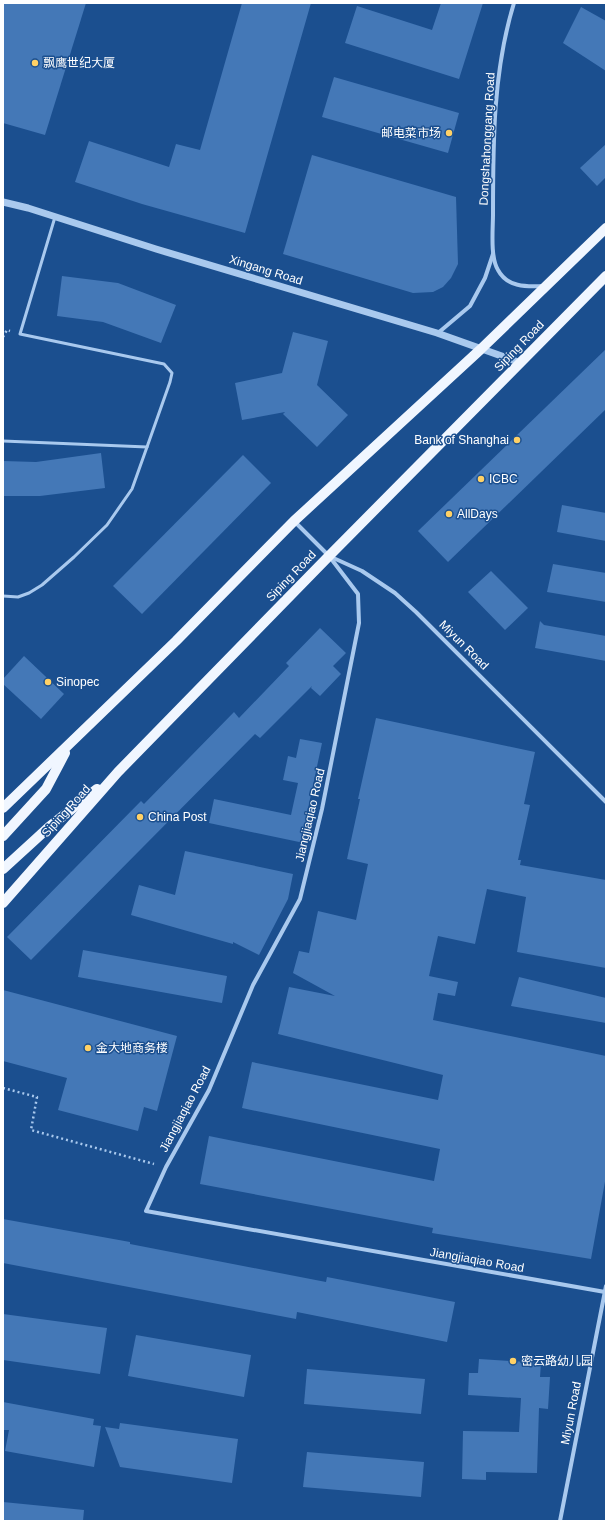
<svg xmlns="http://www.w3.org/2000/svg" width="609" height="1524" viewBox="0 0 609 1524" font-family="Helvetica,'Noto Sans SC',sans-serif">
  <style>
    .building { fill: #4478b7 }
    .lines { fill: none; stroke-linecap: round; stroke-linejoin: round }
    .path { stroke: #a9c9ee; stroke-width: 2.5; stroke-dasharray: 2 3; stroke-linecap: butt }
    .service { stroke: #a9c9ee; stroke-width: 3 }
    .minor { stroke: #a9c9ee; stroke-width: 4 }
    .tertiary { stroke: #a9c9ee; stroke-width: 7 }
    .primary { stroke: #f0f6ff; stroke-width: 10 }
    .poi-dot { fill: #ffd166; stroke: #1b4f8f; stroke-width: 1.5 }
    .labels { text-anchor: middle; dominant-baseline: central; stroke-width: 3; stroke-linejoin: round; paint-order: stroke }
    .poi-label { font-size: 12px; fill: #fff; stroke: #1b4f8f; text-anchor: start }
    .street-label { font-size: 12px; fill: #fff; stroke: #1b4f8f }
  </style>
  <rect width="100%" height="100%" fill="#1b4f8f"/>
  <g class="building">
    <path d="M 3,3 L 86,3 L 45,135 L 3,123 Z"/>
    <path d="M 242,3 L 311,3 L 245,233 L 142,204 L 75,182 L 89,141 L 169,167 L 176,144 L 200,150 Z"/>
    <path d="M 441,3 L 483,3 L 459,79 L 345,43 L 357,6 L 432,30 Z"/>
    <path d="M 581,7 L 606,21 L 606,71 L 563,43 Z"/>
    <path d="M 334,77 L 459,113 L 448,153 L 322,117 Z"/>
    <path d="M 606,144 L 606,177 L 597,186 L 580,168 Z"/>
    <path d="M 312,155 L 456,197 L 458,264 L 451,278 L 443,287 L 433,292 L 413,293 L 283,254 Z"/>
    <path d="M 62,276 L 118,283 L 176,305 L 161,343 L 103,322 L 57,316 Z"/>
    <path d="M 293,332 L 328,341 L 317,385 L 348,415 L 317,447 L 283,414 L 285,412 L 242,420 L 235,383 L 282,373 Z"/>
    <path d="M 606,349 L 606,409 L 448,562 L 418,531 Z"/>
    <path d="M 101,453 L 105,488 L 40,496 L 3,496 L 3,461 L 36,462 Z"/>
    <path d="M 243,455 L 271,483 L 142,614 L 113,586 Z"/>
    <path d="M 562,505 L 606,513 L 606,541 L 557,532 Z"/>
    <path d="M 553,564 L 606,573 L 606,602 L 547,592 Z"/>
    <path d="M 491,571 L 528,608 L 505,630 L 468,592 Z"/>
    <path d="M 540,621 L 544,625 L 606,636 L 606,661 L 535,648 Z"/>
    <path d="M 320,628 L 346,653 L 333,666 L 341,674 L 320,696 L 311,688 L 312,686 L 260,738 L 255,734 L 31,960 L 7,937 L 141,801 L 144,804 L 234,712 L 239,718 L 289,666 L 286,663 Z"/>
    <path d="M 24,656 L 64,694 L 41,719 L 3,684 L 3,679 Z"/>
    <path d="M 376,718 L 535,752 L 524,804 L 530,805 L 518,860 L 521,860 L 520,865 L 606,880 L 606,968 L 517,952 L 526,897 L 487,889 L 475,944 L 438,936 L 429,976 L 458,982 L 455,996 L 438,993 L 433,1020 L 606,1056 L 606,1176 L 591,1259 L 432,1233 L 433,1228 L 200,1184 L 209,1136 L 434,1181 L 440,1149 L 242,1108 L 252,1062 L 438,1100 L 443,1075 L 278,1034 L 289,987 L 335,996 L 293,973 L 299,951 L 309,953 L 318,911 L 356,920 L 368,864 L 347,859 L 360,799 L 358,799 Z"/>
    <path d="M 300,739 L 322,743 L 306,818 L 309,819 L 304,843 L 209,823 L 214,799 L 291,815 L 298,783 L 283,780 L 288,756 L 296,758 Z"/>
    <path d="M 185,851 L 293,874 L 288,899 L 259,955 L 233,942 L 233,944 L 131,915 L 139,885 L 175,895 Z"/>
    <path d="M 83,950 L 227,976 L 222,1003 L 78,977 Z"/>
    <path d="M 519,977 L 606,998 L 606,1023 L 511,1006 Z"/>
    <path d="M 3,990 L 177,1036 L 157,1111 L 144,1107 L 138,1131 L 58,1110 L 67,1078 L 3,1061 Z"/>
    <path d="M 3,1219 L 130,1242 L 130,1244 L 326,1282 L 327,1277 L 455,1302 L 447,1342 L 297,1312 L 296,1319 L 3,1263 Z"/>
    <path d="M 3,1314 L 107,1328 L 100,1374 L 3,1360 Z"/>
    <path d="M 136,1335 L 251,1355 L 244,1397 L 128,1376 Z"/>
    <path d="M 479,1359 L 541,1363 L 540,1377 L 550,1377 L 548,1409 L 539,1408 L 537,1473 L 486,1472 L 486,1480 L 462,1479 L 463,1431 L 519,1432 L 521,1398 L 468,1395 L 469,1373 L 478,1373 Z"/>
    <path d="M 307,1369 L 425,1379 L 421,1414 L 304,1404 Z"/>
    <path d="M 3,1402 L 94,1419 L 93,1425 L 101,1426 L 94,1467 L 5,1451 L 9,1430 L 3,1430 Z"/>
    <path d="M 120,1423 L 238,1439 L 232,1483 L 120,1467 L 105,1427 L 119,1429 Z"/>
    <path d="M 307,1452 L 424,1462 L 421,1497 L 303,1487 Z"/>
    <path d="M 3,1502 L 84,1510 L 83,1521 L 3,1521 Z"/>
  </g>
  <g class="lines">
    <g class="path">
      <path d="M 3,337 L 7,330 L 10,331"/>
      <path d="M 3,1088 L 37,1097 L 31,1130 L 154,1164"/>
    </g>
    <g class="service">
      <path d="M 3,441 L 147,447 L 170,382 L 172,373 L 164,364 L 20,334 L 55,217"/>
      <path d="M 3,596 L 18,597 L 29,593 L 42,585 L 74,557 L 107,525 L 132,489 L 147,447"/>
    </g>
    <g class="minor">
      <path d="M 514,3 C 493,71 493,143 493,214 C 493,229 490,257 498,270 C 507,287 526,287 543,286"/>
      <path d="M 438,333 L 470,306 L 485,278 L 493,254"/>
      <path d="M 294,521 L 329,556 L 362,571 L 395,593 L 416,612 L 606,802"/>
      <path d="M 329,556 L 358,594 L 359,623 L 322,809 L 300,899 L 253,985 L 209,1090 L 166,1167 L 146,1211 L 605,1292"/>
      <path d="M 560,1521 L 606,1286"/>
    </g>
    <path class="tertiary" d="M 3,202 L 28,208 L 156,249 L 437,333 L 521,363"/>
    <g class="primary">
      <path d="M 3,808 L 176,641 L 294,521 L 481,349 L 606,228"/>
      <path d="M 3,836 L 46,789 L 65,753"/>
      <path d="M 3,869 L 49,827 L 97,789"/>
      <path d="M 3,903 L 118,772 L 329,556 L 606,276"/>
    </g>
  </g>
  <g class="poi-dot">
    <circle cx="35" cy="63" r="4"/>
    <circle cx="449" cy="133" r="4"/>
    <circle cx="517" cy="440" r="4"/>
    <circle cx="481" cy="479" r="4"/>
    <circle cx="449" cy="514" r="4"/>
    <circle cx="48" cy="682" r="4"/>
    <circle cx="140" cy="817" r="4"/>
    <circle cx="88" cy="1048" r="4"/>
    <circle cx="513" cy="1361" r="4"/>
  </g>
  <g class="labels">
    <g class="poi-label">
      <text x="43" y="63">飘鹰世纪大厦</text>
      <text x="441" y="133" text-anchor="end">邮电菜市场</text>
      <text x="509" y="440" text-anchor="end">Bank of Shanghai</text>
      <text x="489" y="479">ICBC</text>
      <text x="457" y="514">AllDays</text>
      <text x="56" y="682">Sinopec</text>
      <text x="148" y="817">China Post</text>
      <text x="96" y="1048">金大地商务楼</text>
      <text x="521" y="1361">密云路幼儿园</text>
    </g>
    <g class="street-label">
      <text transform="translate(487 139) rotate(-87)">Dongshahonggang Road</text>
      <text transform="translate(266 270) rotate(17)">Xingang Road</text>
      <text transform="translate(519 346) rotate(-46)">Siping Road</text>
      <text transform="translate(291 576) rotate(-46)">Siping Road</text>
      <text transform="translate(464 645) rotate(45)">Miyun Road</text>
      <text transform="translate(66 811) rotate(-48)">Siping Road</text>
      <text transform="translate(310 815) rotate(-77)">Jiangjiaqiao Road</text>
      <text transform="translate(185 1109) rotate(-62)">Jiangjiaqiao Road</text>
      <text transform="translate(477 1260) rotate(10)">Jiangjiaqiao Road</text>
      <text transform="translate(571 1413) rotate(-79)">Miyun Road</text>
    </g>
  </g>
  <rect width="609" height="1524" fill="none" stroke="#ffffff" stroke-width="8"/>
</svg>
